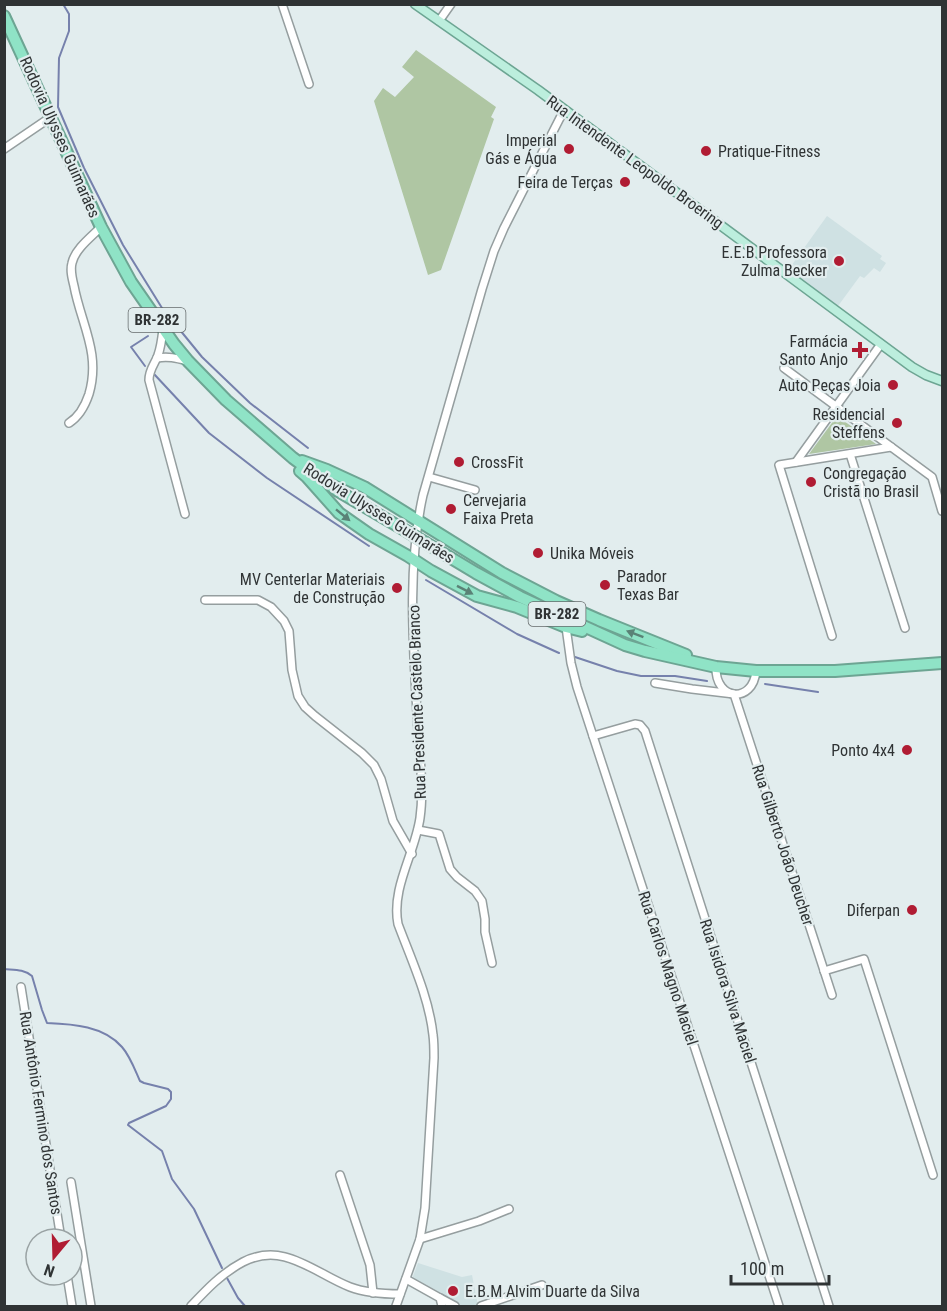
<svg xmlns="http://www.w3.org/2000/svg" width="947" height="1311" viewBox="0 0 947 1311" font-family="'Roboto Condensed',sans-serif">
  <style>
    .built { fill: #cfe1e3 }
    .green { fill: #afc6a3 }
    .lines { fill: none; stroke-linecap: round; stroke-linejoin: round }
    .stream { stroke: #7681ac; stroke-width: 2 }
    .minor-casing { stroke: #959e9f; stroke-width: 10 }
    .major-casing { stroke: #6da593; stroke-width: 11 }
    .highway-casing { stroke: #6da593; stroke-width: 14 }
    .minor { stroke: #fff; stroke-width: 7 }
    .major { stroke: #bceedd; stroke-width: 8 }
    .highway { stroke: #8fe3c6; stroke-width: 10 }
    .highway-bridge-casing { stroke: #6da593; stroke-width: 14; stroke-linecap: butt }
    .highway-bridge { stroke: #8fe3c6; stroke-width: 10 }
    .oneway { fill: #5a8276 }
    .poi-dot { fill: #b01c33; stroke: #e2edee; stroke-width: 2 }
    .labels { text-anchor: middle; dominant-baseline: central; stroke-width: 4.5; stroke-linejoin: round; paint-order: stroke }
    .shield { fill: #e2edee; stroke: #656b6c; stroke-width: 1.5 }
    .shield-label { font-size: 15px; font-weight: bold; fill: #2f3334 }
    .street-label { font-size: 16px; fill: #2f3334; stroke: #e2edee }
    .poi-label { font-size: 16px; fill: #2f3334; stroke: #e2edee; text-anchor: end }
  </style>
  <rect width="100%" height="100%" fill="#e2edee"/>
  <g class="built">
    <path d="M 827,216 L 882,256 L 880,259 L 886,263 L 880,272 L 874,268 L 864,278 L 860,276 L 838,306 L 789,269 Z"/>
    <path d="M 418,1263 L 462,1277 L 472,1275 L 478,1306 L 459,1306 L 415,1283 L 412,1279 Z"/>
  </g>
  <g class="green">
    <path d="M 416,50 L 496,107 L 491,117 L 494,119 L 441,270 L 428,275 L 374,101 L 383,88 L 395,97 L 414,77 L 402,67 Z"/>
    <path d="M 837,416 L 876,444 L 809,454 Z"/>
  </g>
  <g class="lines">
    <g class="stream">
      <path d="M 63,4 L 69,14 L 69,31 L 59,58 L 58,107 L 84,168 L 123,245 L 162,308 L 202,357 L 250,403 L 308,448"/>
      <path d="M 145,366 L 131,347 L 148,336"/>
      <path d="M 154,374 L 209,433 L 267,478 L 369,546"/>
      <path d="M 426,580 L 517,634 L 559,653"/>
      <path d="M 575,657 L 617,671 L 641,676 L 675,676 L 707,681"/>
      <path d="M 765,684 L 818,692"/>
      <path d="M 4,969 C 14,970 24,969 32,976 L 42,1010 L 47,1023 C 73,1024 104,1026 122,1047 C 130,1056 135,1070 140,1081 L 144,1083 L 168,1089 L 171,1092 L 171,1099 L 166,1106 L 129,1123 L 128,1125 L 162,1151 L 172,1179 L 194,1209 L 222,1268"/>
      <path d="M 227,1278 L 238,1298 L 245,1306"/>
    </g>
    <g class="minor-casing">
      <g id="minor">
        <path d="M 282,4 L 309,84"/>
        <path d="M 439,21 L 451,4"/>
        <path d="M 4,149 L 51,117"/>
        <path d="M 163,329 C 162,338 161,347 158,355 C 155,364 149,369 149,380 L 185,514"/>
        <path d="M 157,358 C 168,356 176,358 187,361"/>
        <path d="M 784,368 L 932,477 L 942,511"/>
        <path d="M 69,423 C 80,416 85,406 89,394 C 101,353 81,324 74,286 C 72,278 70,270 72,263 C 75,249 91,237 101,227"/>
        <path d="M 850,454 L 905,628"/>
        <path d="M 796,462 L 881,344"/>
        <path d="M 429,477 L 475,490"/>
        <path d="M 205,600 L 258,600 L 271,607 L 284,621 L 289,631 L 292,670 L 298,696 L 305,707 L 315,716 L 362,753 L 374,765 L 381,779 L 393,821 L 412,854"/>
        <path d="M 566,627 L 571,663 L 577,687 L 779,1306"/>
        <path d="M 832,636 L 779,465 L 891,447"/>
        <path d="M 716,667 C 715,701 753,704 756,671"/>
        <path d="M 655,683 L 692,689 L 734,694 L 832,995"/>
        <path d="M 593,736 L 635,724 L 640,725 L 645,731 L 829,1306"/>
        <path d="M 418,830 L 439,834 L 450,869 L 457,877 L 475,891 L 482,901 L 485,919 L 485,932 L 492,963"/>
        <path d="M 824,971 L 864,959 L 933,1175"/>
        <path d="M 21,987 L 61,1239"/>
        <path d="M 340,1175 L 370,1265 L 373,1293"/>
        <path d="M 71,1182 L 91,1306"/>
        <path d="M 420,1239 L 479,1221 L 509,1209"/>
        <path d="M 67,1275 L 72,1306"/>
        <path d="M 406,1279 L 440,1298 L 442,1306"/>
        <path d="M 440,1298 L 455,1306"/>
        <path d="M 191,1306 C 206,1290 222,1273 243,1262 C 284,1241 314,1273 350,1287 C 366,1293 383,1294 400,1294"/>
        <path d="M 396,1306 L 420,1239 L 425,1208 L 434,1058 C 434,1050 434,1042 433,1035 C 429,997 411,959 398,924 C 391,888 415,853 420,818 C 424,790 420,760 418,731 C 414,655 406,571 423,495 L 482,289 L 494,251 L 504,228 L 564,110"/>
        <path d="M 481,1306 L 542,1285"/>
      </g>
    </g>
    <g class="major-casing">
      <path id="major" d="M 415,4 L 538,90 L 912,367 L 926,375 L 942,381"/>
    </g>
    <g class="highway-casing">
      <g id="highway">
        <path d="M 4,16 L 101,227 L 131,282 L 174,344 L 188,361 L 226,400 L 293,458 L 338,491 L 408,532"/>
        <path d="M 302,461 L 327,470 L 364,487 L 502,573 L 556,601 L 599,620 L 686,655"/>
        <path d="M 300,471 L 307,477 L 339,513 L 369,534 L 408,556 L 431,571 L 477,596 L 517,607 L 566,627 L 582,631"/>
        <path d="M 426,543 L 476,573 L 520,597 L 625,645 L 645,651 L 716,667 L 756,671 L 835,671 L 942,663"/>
      </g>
    </g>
    <use href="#minor" class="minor"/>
    <use href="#major" class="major"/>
    <use href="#highway" class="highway"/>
    <g class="highway-bridge-casing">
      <path id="highway-bridge" d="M 408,532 L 426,543"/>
    </g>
    <use href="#highway-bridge" class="highway-bridge"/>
  </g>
  <defs><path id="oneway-solid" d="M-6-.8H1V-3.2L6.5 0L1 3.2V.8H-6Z" transform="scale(1.5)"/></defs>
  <g class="oneway">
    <use href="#oneway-solid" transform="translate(343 515) rotate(39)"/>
    <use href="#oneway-solid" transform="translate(465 590) rotate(27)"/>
    <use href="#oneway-solid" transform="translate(635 634) rotate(-159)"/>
  </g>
  <g class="poi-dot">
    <circle cx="569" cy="149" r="6"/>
    <circle cx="706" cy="151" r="6"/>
    <circle cx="625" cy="182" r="6"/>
    <circle cx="839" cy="261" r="6"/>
    <path d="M857 341h6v6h6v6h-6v6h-6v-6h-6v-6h6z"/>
    <circle cx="893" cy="385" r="6"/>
    <circle cx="897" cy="423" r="6"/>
    <circle cx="459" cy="462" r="6"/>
    <circle cx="811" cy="482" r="6"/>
    <circle cx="451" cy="509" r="6"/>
    <circle cx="538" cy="553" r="6"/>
    <circle cx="605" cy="585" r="6"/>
    <circle cx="397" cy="588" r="6"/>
    <circle cx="907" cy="750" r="6"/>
    <circle cx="912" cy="910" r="6"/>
    <circle cx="453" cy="1291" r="6"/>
  </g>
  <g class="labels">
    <g class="shield">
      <rect x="128.5" y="308" width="57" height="24" rx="4.5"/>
      <rect x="528.5" y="602" width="57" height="24" rx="4.5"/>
    </g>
    <g class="shield-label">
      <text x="157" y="320">BR-282</text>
      <text x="557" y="614">BR-282</text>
    </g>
    <g class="street-label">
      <text transform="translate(60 137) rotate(66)">Rodovia Ulysses Guimarães</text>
      <text transform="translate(635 162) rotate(36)">Rua Intendente Leopoldo Broering</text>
      <text transform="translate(379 513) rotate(32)">Rodovia Ulysses Guimarães</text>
      <text transform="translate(417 702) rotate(-92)">Rua Presidente Castelo Branco</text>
      <text transform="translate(783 845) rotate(72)">Rua Gilberto João Deucher</text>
      <text transform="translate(668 968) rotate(72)">Rua Carlos Magno Maciel</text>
      <text transform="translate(728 991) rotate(72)">Rua Isidora Silva Maciel</text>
      <text transform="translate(41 1113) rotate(81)">Rua Antônio Fermino dos Santos</text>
    </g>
    <g class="poi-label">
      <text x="557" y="140">Imperial<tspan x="557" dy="18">Gás e Água</tspan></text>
      <text x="718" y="151" text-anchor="start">Pratique-Fitness</text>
      <text x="613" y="182">Feira de Terças</text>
      <text x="827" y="252">E.E.B Professora<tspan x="827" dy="18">Zulma Becker</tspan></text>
      <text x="848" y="341">Farmácia<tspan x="848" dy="18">Santo Anjo</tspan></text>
      <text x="881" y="385">Auto Peças Joia</text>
      <text x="885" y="414">Residencial<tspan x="885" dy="18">Steffens</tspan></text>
      <text x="471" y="462" text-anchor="start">CrossFit</text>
      <text x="823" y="473" text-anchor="start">Congregação<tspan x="823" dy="18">Cristã no Brasil</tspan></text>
      <text x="463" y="500" text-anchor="start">Cervejaria<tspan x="463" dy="18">Faixa Preta</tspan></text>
      <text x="550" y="553" text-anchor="start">Unika Móveis</text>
      <text x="617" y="576" text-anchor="start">Parador<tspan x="617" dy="18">Texas Bar</tspan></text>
      <text x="385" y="579">MV Centerlar Materiais<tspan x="385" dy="18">de Construção</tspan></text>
      <text x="895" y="750">Ponto 4x4</text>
      <text x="900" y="910">Diferpan</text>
      <text x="465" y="1291" text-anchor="start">E.B.M Alvim Duarte da Silva</text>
    </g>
  </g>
  <rect width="947" height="1311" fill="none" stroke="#2f3334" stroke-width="12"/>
  <g transform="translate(54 1257) rotate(199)"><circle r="28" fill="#e2edee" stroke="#9aa3a4" stroke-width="1.5"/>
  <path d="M0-4.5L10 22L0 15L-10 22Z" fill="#b01c33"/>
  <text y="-9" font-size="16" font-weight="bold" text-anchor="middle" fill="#2f3334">N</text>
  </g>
  <path d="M731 1275v9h98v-9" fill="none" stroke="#2f3334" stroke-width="3"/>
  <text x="740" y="1275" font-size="18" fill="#2f3334" stroke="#e2edee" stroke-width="4.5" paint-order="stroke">100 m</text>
</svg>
